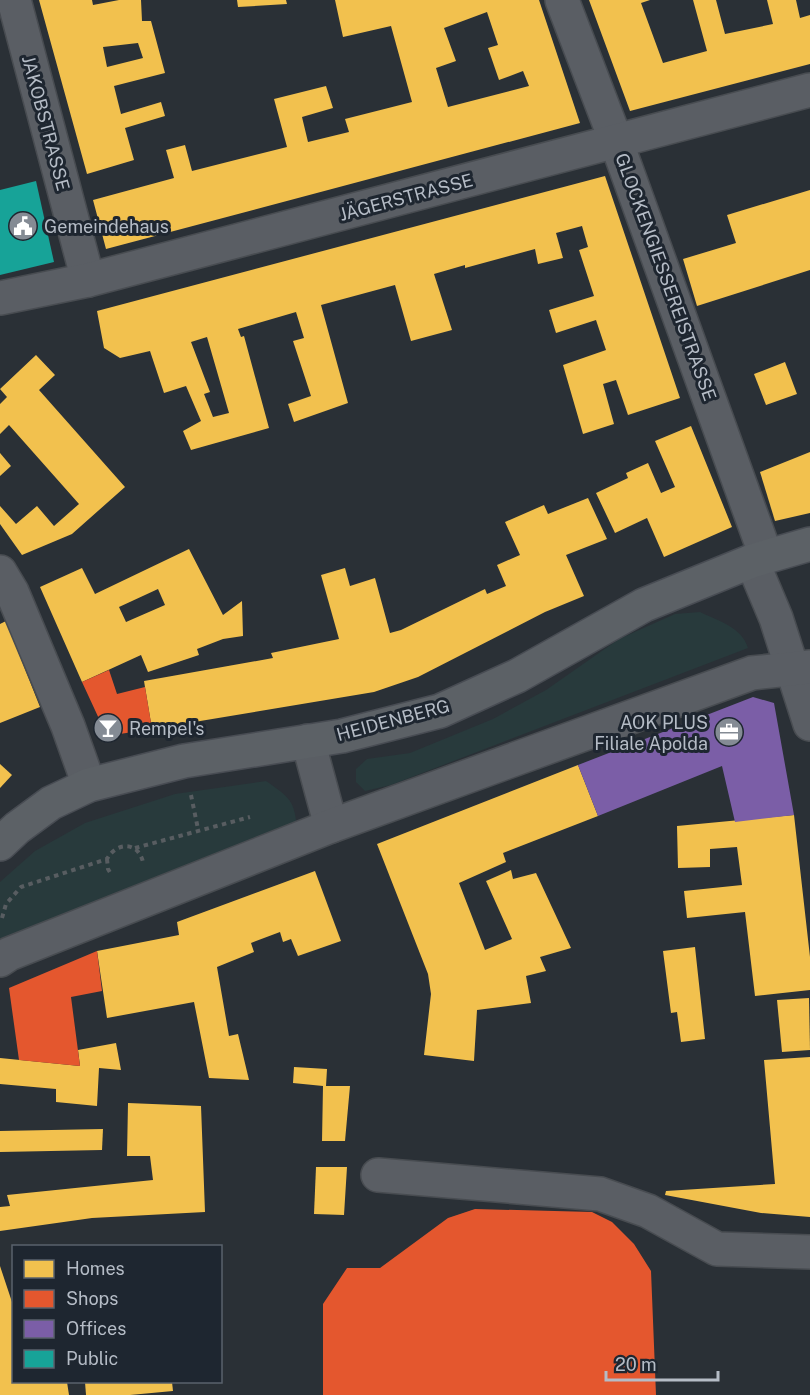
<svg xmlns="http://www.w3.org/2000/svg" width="810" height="1395" viewBox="0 0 810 1395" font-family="'Public Sans',sans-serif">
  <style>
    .green { fill: #283a3c }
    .homes { fill: #f2c14e; fill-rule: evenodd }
    .shops { fill: #e4572e }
    .offices { fill: #7b5ea7 }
    .public { fill: #17a398 }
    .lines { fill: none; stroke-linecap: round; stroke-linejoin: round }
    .minor-casing { stroke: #484c51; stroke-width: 36 }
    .major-casing { stroke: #484c53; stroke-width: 36 }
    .path { stroke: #585d61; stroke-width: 4; stroke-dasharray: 4.5 4.5; stroke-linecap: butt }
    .minor { stroke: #5a5e64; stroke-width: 33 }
    .major { stroke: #5c6166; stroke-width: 33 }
    .labels { text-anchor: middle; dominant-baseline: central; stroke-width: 6; stroke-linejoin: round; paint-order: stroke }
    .street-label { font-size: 18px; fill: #b5bcc6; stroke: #1e2630 }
    .poi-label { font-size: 18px; fill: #b5bcc6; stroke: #1e2630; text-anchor: start }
  </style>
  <rect width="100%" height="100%" fill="#2a3036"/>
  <g class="green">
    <path d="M 700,612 C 718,621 742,627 748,648 L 391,785 L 365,791 L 356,782 L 356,769 L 367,759 L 410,753 L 493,719 L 546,690 L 619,639 L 675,614 Z"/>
    <path d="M 266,781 C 289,797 295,800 297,830 L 0,945 L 0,882 L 35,851 L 85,823 L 175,794 Z"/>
  </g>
  <g class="homes">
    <path d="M 39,0 L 92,0 L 93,5 L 119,0 L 141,0 L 142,21 L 151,21 L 165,73 L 114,86 L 121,114 L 161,102 L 165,116 L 125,128 L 134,160 L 87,174 ZM 138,43 L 143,58 L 107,67 L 103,47 Z"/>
    <path d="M 237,0 L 286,0 L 287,4 L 238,7 Z"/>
    <path d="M 335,0 L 539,0 L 580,123 L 106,249 L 93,200 L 174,178 L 166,150 L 185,145 L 192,171 L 287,147 L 274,99 L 326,86 L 333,108 L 302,117 L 308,142 L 349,132 L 345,119 L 412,102 L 391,26 L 343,37 ZM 487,12 L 498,45 L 488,48 L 499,80 L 523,71 L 529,86 L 448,107 L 436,68 L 456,61 L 444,28 Z"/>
    <path d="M 589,0 L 650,0 L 641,3 L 663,63 L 707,51 L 693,0 L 716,0 L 725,34 L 773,24 L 767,0 L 796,0 L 800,18 L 810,15 L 810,64 L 630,111 Z"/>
    <path d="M 605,176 L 680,398 L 628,415 L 616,380 L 603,384 L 614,424 L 583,434 L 563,365 L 606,350 L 596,320 L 556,333 L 549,310 L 594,296 L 579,250 L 588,247 L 582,226 L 556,233 L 563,258 L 538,264 L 535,249 L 465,268 L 465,265 L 434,274 L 452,330 L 411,341 L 395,285 L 321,305 L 348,403 L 294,422 L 288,404 L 311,396 L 293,341 L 304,338 L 296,312 L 238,329 L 241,337 L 244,336 L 269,428 L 191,450 L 183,431 L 201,421 L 186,386 L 164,393 L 150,351 L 120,358 L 104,348 L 97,311 ZM 207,337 L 229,413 L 213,417 L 204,394 L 210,392 L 191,342 Z"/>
    <path d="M 810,190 L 810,270 L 697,306 L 683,259 L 736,243 L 727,215 Z"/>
    <path d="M 36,355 L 55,375 L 39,390 L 125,487 L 72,534 L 22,555 L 0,524 L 0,506 L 16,524 L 37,506 L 54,526 L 79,504 L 9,425 L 0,434 L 0,404 L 7,397 L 0,389 Z"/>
    <path d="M 785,362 L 797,394 L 766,405 L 754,374 Z"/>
    <path d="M 691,426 L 732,527 L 664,557 L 647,518 L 615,533 L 596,493 L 628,478 L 626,473 L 648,463 L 661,493 L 675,487 L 655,441 Z"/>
    <path d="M 810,452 L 810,513 L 775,521 L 760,472 Z"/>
    <path d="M 0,453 L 11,466 L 0,476 Z"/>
    <path d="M 588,498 L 607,539 L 566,555 L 584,596 L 545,612 L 418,677 L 374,692 L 152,729 L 144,681 L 273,658 L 271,653 L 339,639 L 321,575 L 345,568 L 350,586 L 375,578 L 390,633 L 401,630 L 485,589 L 487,594 L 506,586 L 497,565 L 520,555 L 505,522 L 544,505 L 548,514 Z"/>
    <path d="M 189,549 L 223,615 L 242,601 L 243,636 L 223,639 L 197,649 L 199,655 L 148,672 L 141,655 L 82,682 L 40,587 L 82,568 L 95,594 ZM 158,589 L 165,605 L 126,622 L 119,607 Z"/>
    <path d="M 6,621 L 40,707 L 0,723 L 0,624 Z"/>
    <path d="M 0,764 L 12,775 L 0,788 Z"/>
    <path d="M 578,765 L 598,816 L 503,853 L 506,862 L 459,883 L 485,950 L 512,939 L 486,881 L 511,870 L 513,879 L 536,873 L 571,948 L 540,957 L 546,971 L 526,976 L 531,1003 L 477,1010 L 474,1061 L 424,1055 L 431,994 L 428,974 L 377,844 Z"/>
    <path d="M 794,815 L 810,957 L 810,990 L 755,996 L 745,912 L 687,918 L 684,891 L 742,885 L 737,847 L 710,849 L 710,867 L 678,868 L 677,826 Z"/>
    <path d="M 315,871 L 341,941 L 298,956 L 291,939 L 283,942 L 280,932 L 251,943 L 254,952 L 217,967 L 229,1036 L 238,1034 L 249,1080 L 209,1078 L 194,1002 L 107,1018 L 97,951 L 179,935 L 177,922 Z"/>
    <path d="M 695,947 L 705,1039 L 681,1042 L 677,1012 L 671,1013 L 663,951 Z"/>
    <path d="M 809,998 L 810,1050 L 782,1052 L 777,1000 Z"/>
    <path d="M 116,1043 L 121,1070 L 99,1068 L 97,1106 L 56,1102 L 56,1089 L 0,1084 L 0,1058 L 80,1066 L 78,1050 Z"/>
    <path d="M 810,1057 L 810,1217 L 761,1213 L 665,1195 L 666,1191 L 775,1184 L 764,1060 Z"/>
    <path d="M 294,1067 L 327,1069 L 326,1086 L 350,1086 L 345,1141 L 322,1141 L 323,1086 L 293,1083 Z"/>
    <path d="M 128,1103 L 201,1106 L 205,1212 L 92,1218 L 0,1231 L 0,1207 L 10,1206 L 7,1195 L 153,1180 L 150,1156 L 127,1156 Z"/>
    <path d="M 103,1129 L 102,1150 L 0,1152 L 0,1131 Z"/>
    <path d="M 316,1167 L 347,1167 L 344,1215 L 314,1214 Z"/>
    <path d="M 0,1266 L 14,1308 L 14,1382 L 67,1382 L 69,1395 L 0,1395 Z"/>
    <path d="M 85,1382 L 172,1382 L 173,1391 L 130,1395 L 86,1395 Z"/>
  </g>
  <g class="shops">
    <path d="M 109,670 L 117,694 L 145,687 L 152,729 L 107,736 L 82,682 Z"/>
    <path d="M 97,951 L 102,991 L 71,997 L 80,1066 L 19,1060 L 9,988 Z"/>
    <path d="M 475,1209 L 592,1212 L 612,1222 L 634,1244 L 651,1271 L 656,1395 L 323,1395 L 323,1304 L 347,1268 L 380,1268 L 448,1218 Z"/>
  </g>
  <path class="offices" d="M 753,697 L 774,703 L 794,815 L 735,822 L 722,766 L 598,816 L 578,765 Z"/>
  <path class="public" d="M 36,181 L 54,262 L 0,275 L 0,190 Z"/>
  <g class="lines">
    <g class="minor-casing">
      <g id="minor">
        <path d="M 14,0 L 88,280"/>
        <path d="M 562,0 L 616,141 L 766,556"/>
        <path d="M 0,298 L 88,280 L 810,90"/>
        <path d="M 752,561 L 776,618 L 810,724"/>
        <path d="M 0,572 L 12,592 L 68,726 L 89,785"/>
        <path d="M 308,741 L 331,826"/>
        <path d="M 0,960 L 9,954 L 331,826 L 752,673 L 810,667"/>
        <path d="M 378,1175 L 600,1194 L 648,1211 L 717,1249 L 810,1252"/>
      </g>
    </g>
    <g class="major-casing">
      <path id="major" d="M 0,844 L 17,828 L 51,803 L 89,785 L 184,761 L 342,736 L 440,711 L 517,676 L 644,605 L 752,561 L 810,544"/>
    </g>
    <g class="path">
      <path d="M 191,795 L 198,829"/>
      <path d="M 135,848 L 250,817"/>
      <path d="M 107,859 L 108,869 L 111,874"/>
      <path d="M 2,918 L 6,904 L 21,887 L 107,859 C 116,842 138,841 143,862"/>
    </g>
    <use href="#minor" class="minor"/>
    <use href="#major" class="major"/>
  </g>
  <defs>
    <g id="civic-disc" transform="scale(1.5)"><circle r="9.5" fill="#848b94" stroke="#1e2630"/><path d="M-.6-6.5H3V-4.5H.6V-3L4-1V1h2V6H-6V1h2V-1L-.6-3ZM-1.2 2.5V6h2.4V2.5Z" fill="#fff"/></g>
    <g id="bar-disc" transform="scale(1.5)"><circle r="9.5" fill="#848b94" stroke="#1e2630"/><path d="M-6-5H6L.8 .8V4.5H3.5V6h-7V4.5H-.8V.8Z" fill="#fff"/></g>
    <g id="office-disc" transform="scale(1.5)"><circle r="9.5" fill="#848b94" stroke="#1e2630"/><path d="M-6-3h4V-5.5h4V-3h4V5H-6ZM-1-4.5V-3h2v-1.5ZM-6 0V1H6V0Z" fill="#fff"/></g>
  </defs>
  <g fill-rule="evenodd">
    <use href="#civic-disc" x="23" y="226"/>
    <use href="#bar-disc" x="108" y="728"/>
    <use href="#office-disc" x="729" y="732"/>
  </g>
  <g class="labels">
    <g class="street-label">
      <text transform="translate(46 123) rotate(75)">JAKOBSTRASSE</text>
      <text transform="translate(406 197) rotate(-15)">JÄGERSTRASSE</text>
      <text transform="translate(666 277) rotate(70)">GLOCKENGIESSEREISTRASSE</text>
      <text transform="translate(393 720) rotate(-15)">HEIDENBERG</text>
    </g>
    <g class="poi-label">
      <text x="44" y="226">Gemeindehaus</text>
      <text x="708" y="722" text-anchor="end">AOK PLUS<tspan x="708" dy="21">Filiale Apolda</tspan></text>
      <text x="129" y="728">Rempel's</text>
    </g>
  </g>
  <rect x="12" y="1245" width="210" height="138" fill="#1e2630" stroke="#5a626c" stroke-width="1.5"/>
  <rect x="24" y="1260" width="30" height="18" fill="#f2c14e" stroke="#5a626c" stroke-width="1.5"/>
  <text x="66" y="1275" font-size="18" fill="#b5bcc6">Homes</text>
  <rect x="24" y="1290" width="30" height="18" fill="#e4572e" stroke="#5a626c" stroke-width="1.5"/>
  <text x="66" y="1305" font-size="18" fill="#b5bcc6">Shops</text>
  <rect x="24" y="1320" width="30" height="18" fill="#7b5ea7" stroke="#5a626c" stroke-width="1.5"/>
  <text x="66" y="1335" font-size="18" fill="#b5bcc6">Offices</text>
  <rect x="24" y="1350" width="30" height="18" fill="#17a398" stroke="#5a626c" stroke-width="1.5"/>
  <text x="66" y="1365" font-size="18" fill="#b5bcc6">Public</text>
  <path d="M606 1371v9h112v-9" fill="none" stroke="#b5bcc6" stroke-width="3"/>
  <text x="615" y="1371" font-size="18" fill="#b5bcc6" stroke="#1e2630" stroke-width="4.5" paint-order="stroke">20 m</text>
</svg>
